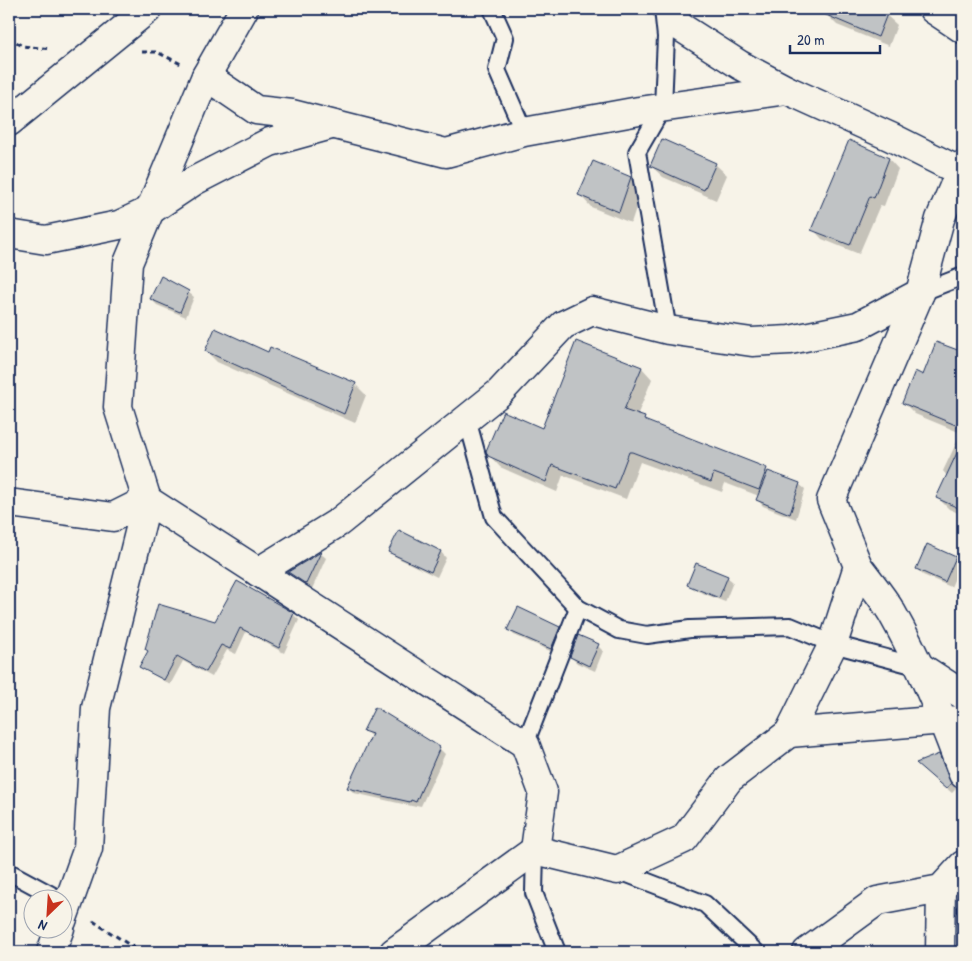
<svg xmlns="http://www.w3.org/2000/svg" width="972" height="961" viewBox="0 0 972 961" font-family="'Patrick Hand',sans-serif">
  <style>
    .shadow { fill: #0003 }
    .building { fill: #c0c3c5; stroke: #1b2f5e }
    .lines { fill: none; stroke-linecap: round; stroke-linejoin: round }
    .lane-casing { stroke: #1b2f5e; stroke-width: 20 }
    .street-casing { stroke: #1b2f5e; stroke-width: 31 }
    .path { stroke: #1b2f5e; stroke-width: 3; stroke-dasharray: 5 4; stroke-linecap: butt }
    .lane { stroke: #f7f3e8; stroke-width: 16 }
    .street { stroke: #f7f3e8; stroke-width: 28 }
  </style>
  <rect width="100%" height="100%" fill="#f7f3e8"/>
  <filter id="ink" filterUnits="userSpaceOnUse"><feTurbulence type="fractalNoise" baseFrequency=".02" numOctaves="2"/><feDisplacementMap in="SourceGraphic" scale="10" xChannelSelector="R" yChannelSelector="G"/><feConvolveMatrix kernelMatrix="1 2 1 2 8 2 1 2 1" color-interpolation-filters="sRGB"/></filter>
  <g filter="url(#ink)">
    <g class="shadow">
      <path d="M 828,9 L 872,9 L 886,15 L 897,25 L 889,46 L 837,25 L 826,14 Z"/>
      <path d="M 850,142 L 889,159 L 898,169 L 884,206 L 880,205 L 859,254 L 822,239 L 813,229 Z"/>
      <path d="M 593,163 L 631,178 L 642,190 L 631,223 L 591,207 L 580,195 Z"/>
      <path d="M 715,164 L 727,175 L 716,200 L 663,177 L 651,166 Z"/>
      <path d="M 188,292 L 194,297 L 186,317 L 157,305 L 151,299 Z"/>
      <path d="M 936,343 L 963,353 L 963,515 L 949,509 L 938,498 L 948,477 L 943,471 L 961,433 L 915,414 L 904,403 L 924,376 Z"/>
      <path d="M 206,351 L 269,354 L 355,384 L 366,395 L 355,423 L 217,362 Z"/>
      <path d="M 642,368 L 652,379 L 637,416 L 650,424 L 799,484 L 805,489 L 796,519 L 763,506 L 758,500 L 759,496 L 725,483 L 722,492 L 640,462 L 626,499 L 563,475 L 557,492 L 500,467 L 489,455 L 543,430 Z"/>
      <path d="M 399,532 L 441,552 L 446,558 L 437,577 L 396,557 L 390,552 Z"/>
      <path d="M 320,553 L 326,558 L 312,589 L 290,572 Z"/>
      <path d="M 955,558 L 961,564 L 951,587 L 923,575 L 917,569 Z"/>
      <path d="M 727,577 L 733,582 L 725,602 L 695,590 L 689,584 Z"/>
      <path d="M 293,614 L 299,620 L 284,653 L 246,632 L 236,654 L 227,650 L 212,677 L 183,661 L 170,685 L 141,666 L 216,623 Z"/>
      <path d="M 559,628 L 565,633 L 557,654 L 514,635 L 509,630 Z"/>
      <path d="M 598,646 L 603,651 L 595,671 L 577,663 L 571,657 Z"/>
      <path d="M 365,731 L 439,748 L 445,754 L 421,806 L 416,805 L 416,807 L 354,793 L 349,788 L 372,737 Z"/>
      <path d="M 939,756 L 944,761 L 956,789 L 952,793 L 923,768 Z"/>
    </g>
    <g class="building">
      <path d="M 812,9 L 889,9 L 878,37 Z"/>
      <path d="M 662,139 L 716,163 L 704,190 L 650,166 Z"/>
      <path d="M 849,140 L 889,158 L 874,198 L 870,196 L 850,245 L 811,230 Z"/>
      <path d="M 593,161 L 631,177 L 619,212 L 578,195 Z"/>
      <path d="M 161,276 L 189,291 L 180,312 L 150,299 Z"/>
      <path d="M 215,328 L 268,352 L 270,347 L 356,383 L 344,414 L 205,351 Z"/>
      <path d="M 576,341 L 642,367 L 624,410 L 645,417 L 644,420 L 767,468 L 759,490 L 714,473 L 711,482 L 632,452 L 629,452 L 615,489 L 552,465 L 546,482 L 488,456 L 486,451 L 503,411 L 542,428 Z"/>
      <path d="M 936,342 L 963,352 L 963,428 L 902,403 L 915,371 L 923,375 Z"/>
      <path d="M 963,440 L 963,510 L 936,498 Z"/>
      <path d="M 768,471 L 800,483 L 790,514 L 756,500 Z"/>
      <path d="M 399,530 L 441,551 L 431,572 L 388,552 Z"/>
      <path d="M 927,544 L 956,557 L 945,582 L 916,569 Z"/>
      <path d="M 321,552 L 306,584 L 288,572 Z"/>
      <path d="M 696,563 L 728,576 L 719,598 L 687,585 Z"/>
      <path d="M 237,581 L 294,613 L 279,648 L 240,628 L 230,649 L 221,645 L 206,672 L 177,656 L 164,680 L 139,667 L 148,651 L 145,649 L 158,604 L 215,621 Z"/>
      <path d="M 518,607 L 560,627 L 551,649 L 507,630 Z"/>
      <path d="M 578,635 L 599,644 L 589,666 L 570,657 Z"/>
      <path d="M 375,707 L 440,747 L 416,802 L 411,800 L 410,802 L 347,788 L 372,734 L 363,731 Z"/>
      <path d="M 939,754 L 951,783 L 946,789 L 916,763 Z"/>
    </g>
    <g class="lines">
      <g class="lane-casing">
        <g id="lane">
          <path d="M 492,9 L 505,38 L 497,70 L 524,132"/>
          <path d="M 663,9 L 666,37 L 663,107 L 637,152 L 668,330"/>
          <path d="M 920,293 L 963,276"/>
          <path d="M 467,419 L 494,517 L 578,608 L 619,630 L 647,635 L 690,629 L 790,626 L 833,644 L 920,667"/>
          <path d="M 525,744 L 578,608"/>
          <path d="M 535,850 L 534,893 L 557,952"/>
          <path d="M 617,870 L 705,904 L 756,952"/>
          <path d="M 9,872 L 57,898"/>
        </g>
      </g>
      <g class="street-casing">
        <g id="street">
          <path d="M 670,9 L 679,26 L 740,65 L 787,90 L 891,137 L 961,172"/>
          <path d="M 933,9 L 963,29"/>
          <path d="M 206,76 L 256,110 L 292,114 L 446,153 L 524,132 L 639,111 L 787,90"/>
          <path d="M 9,122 L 148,9"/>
          <path d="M 9,234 L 46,240 L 119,225 L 149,211 L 194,181 L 270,142 L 331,125"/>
          <path d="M 9,503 L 113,517 L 147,500 L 525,744 L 543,792 L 535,850 L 617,870 L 684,839 L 729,779 L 789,733 L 833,644 L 858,566 L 831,500 L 920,293 L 940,219 L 963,165"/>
          <path d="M 858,566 C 869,581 882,596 892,613 C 921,664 943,719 963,774"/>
          <path d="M 258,572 L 339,522 L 499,393 L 563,325 L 592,311 L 668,330 L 752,342 L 790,340 L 858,326 L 920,293"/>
          <path d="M 920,667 L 963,695"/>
          <path d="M 789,733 L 944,720 L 962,721"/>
          <path d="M 62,921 L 88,848 L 96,708 L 147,500 L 118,407 L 128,263 L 206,76 L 244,9"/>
          <path d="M 51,952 L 60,928"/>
          <path d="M 394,952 L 535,850"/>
          <path d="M 807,952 L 877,901 L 941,889 L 963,865"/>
          <path d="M 940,952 L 941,889"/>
        </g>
      </g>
      <g class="path">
        <path d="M 9,37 L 22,46 L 51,49"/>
        <path d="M 142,52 L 157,52 L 181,64"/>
        <path d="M 93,921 L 140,952"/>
      </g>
      <use href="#lane" class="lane"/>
      <use href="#street" class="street"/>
    </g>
  </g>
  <rect width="972" height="961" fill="none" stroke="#f7f3e8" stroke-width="30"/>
  <rect x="15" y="15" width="942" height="931" fill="none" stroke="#1b2f5e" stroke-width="2" filter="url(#ink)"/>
  <g transform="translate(48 914) rotate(205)"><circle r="24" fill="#f7f3e8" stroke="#9fa5b1"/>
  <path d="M0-4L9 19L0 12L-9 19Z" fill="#c8321e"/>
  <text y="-8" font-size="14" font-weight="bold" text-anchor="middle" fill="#1b2f5e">N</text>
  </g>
  <path d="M790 45v8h90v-8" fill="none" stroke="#1b2f5e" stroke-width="2.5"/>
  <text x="797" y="45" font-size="15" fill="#1b2f5e" stroke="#f7f3e8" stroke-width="4" paint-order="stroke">20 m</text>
</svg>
